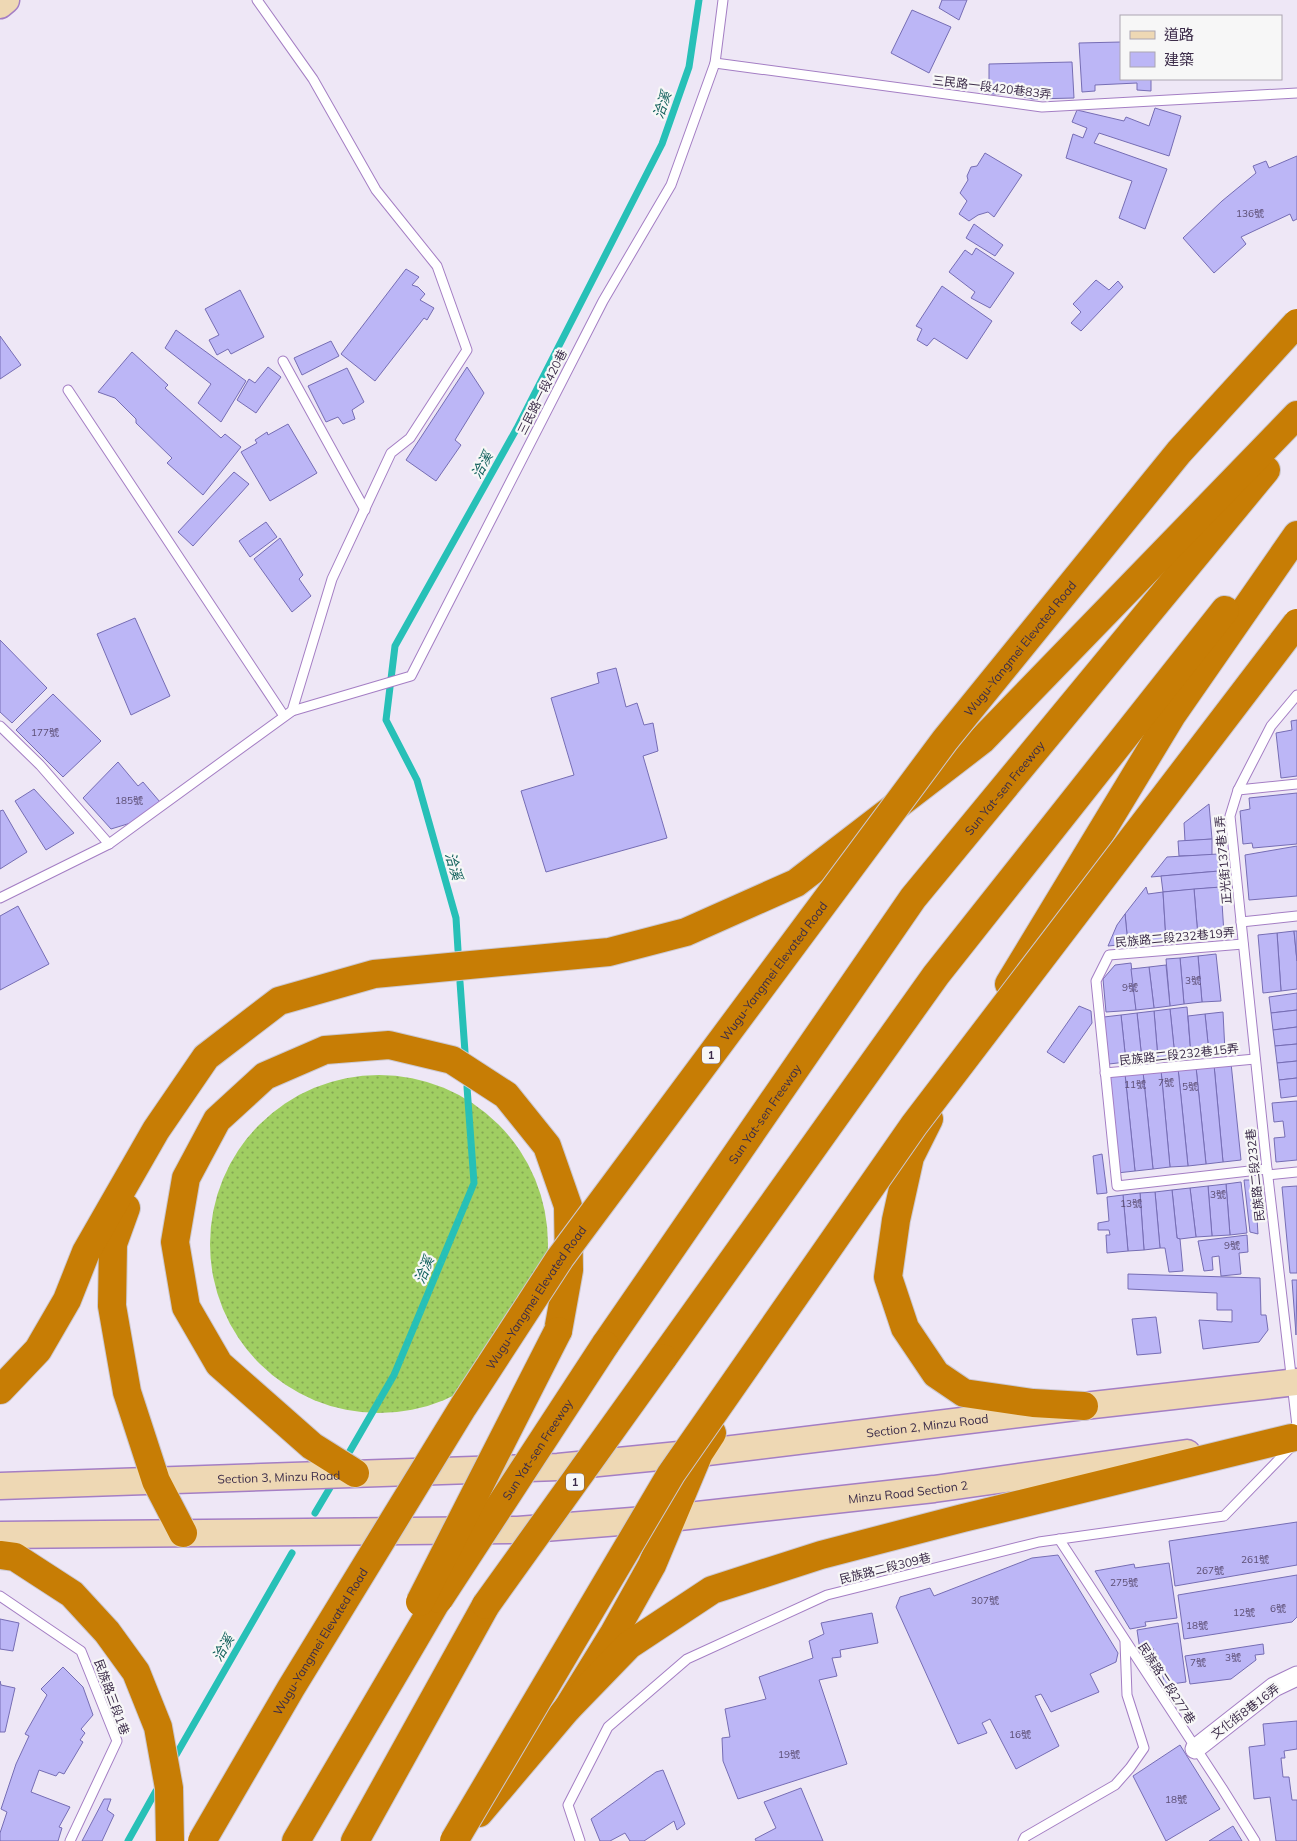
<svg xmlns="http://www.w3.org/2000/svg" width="1297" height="1841" viewBox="0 0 1297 1841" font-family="Mulish,'Noto Sans TC',sans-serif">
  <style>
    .grass { fill: url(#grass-dots) }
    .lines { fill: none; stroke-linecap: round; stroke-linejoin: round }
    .stream { stroke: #27c0b7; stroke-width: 7 }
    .building { fill: #bcb6f6; stroke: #766db4 }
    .lane-casing { stroke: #a47ec4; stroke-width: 11 }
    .street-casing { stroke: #a47ec4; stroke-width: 21 }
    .secondary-casing { stroke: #a47ec4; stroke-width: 29 }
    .highway-casing { stroke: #ccc8d0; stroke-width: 30 }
    .lane { stroke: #fff; stroke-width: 9 }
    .street { stroke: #fff; stroke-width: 19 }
    .secondary { stroke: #eed8b4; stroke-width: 26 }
    .highway { stroke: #c77d05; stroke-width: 28 }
    .highway-bridge-casing { stroke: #ccc8d0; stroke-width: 30; stroke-linecap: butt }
    .highway-bridge { stroke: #c77d05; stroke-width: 28 }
    .labels { text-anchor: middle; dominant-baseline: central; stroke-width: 4.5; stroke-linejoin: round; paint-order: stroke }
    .number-label { font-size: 10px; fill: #5c4e74 }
    .shield { fill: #f7f7f7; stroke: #74697d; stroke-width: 1 }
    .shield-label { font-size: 11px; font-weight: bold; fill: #3c2c49 }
    .street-label { font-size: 12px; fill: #3c2c49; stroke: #f7f7f7 }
    .water-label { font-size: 14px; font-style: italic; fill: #12615c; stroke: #f7f7f7 }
  </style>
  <defs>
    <pattern id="grass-dots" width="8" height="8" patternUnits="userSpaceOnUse" patternTransform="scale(1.25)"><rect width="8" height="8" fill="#a0ce62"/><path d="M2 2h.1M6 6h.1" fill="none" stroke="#84a753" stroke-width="1.8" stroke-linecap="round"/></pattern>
  </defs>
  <rect width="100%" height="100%" fill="#eee7f6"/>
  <circle class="grass" cx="379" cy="1244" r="169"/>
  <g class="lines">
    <g class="stream">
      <path d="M 458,950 L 456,918 L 417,780 L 386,720 L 395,646 L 517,428 L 662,144 L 689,67 L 699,0"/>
      <path d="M 460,982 L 465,1052"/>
      <path d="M 350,1451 L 394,1375 L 474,1183 L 467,1087"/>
      <path d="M 315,1513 L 334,1481"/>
      <path d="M 176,1755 L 292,1553"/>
      <path d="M 128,1841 L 156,1791"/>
    </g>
  </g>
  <g class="building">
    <path d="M 942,0 L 967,0 L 959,20 L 939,8 Z"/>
    <path d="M 912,10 L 951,27 L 929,73 L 891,53 Z"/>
    <path d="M 1121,42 L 1121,79 L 1151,79 L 1151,91 L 1137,90 L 1137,83 L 1095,85 L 1095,91 L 1082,92 L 1079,43 Z"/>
    <path d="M 1072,62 L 1074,98 L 1033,99 L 1011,94 L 989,94 L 989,64 Z"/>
    <path d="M 1155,108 L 1181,116 L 1169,156 L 1099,133 L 1094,143 L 1167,169 L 1145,229 L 1119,218 L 1132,181 L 1066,158 L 1073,134 L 1083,138 L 1087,128 L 1072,122 L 1077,110 L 1124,121 L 1126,117 L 1149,126 Z"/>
    <path d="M 985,153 L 1022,175 L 994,217 L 988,212 L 978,215 L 969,221 L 959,214 L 967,201 L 960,193 L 968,180 L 967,176 L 971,167 L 977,166 Z"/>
    <path d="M 1297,156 L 1297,219 L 1293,221 L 1290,214 L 1241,237 L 1246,244 L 1214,273 L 1183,238 L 1222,201 L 1256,173 L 1253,166 L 1266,161 L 1269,168 Z"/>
    <path d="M 974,224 L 1003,245 L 995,256 L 966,238 Z"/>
    <path d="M 976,248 L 1014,273 L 990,308 L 971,298 L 975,292 L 949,272 L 965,250 L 972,255 Z"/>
    <path d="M 406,269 L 419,277 L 412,285 L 418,287 L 425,294 L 420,300 L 434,308 L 427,320 L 424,318 L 375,381 L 341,354 Z"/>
    <path d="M 1096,280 L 1109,290 L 1118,281 L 1123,287 L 1081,331 L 1071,323 L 1081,312 L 1073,304 Z"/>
    <path d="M 942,286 L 992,321 L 967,359 L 934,338 L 927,346 L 917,340 L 922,329 L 916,326 Z"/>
    <path d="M 240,290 L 264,337 L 231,354 L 228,349 L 217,355 L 209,340 L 219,335 L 205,309 Z"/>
    <path d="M 176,330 L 246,381 L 221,422 L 198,403 L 211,384 L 165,348 Z"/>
    <path d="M 0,336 L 21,365 L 0,379 Z"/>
    <path d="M 331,341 L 339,356 L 302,375 L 294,358 Z"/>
    <path d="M 132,352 L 168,385 L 165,388 L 221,438 L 225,434 L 241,447 L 203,495 L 167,463 L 172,458 L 136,423 L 136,419 L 115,398 L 98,392 Z"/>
    <path d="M 268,367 L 281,377 L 256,413 L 237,400 L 249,379 L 255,383 Z"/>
    <path d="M 467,367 L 484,393 L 455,440 L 461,445 L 436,481 L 406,460 Z"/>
    <path d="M 347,368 L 364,402 L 352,410 L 355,419 L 343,424 L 338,417 L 326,422 L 308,386 Z"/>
    <path d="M 288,424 L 317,473 L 270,501 L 241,452 L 257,443 L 255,440 L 267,432 L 268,435 Z"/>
    <path d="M 234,472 L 249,484 L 193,546 L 178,532 Z"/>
    <path d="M 266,522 L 277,537 L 250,557 L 239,541 Z"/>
    <path d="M 280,538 L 303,575 L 299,579 L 311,596 L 292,612 L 254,559 Z"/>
    <path d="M 135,618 L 170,696 L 131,715 L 97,634 Z"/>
    <path d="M 0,640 L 47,688 L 12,723 L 0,712 Z"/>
    <path d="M 616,668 L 626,707 L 637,703 L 644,725 L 653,723 L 658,751 L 643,756 L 667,838 L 546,872 L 521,791 L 574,775 L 551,698 L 599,683 L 597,673 Z"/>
    <path d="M 53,694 L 101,741 L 63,777 L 16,730 Z"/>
    <path d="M 1297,720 L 1297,776 L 1281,778 L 1276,733 L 1292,730 L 1291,721 Z"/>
    <path d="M 118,762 L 138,786 L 143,782 L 160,802 L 134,822 L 111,829 L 83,798 Z"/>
    <path d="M 34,789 L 74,833 L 46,850 L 15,801 Z"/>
    <path d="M 1297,793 L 1297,844 L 1253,848 L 1252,843 L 1243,844 L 1240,811 L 1250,809 L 1249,798 Z"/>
    <path d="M 1209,804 L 1212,839 L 1185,841 L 1184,823 Z"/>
    <path d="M 3,810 L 27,852 L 0,869 L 0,811 Z"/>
    <path d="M 1212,839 L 1212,855 L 1179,856 L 1178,841 Z"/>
    <path d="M 1297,846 L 1297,896 L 1249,900 L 1245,855 Z"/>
    <path d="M 1218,854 L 1219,871 L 1151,877 L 1167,857 Z"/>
    <path d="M 1219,871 L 1221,887 L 1163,892 L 1161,876 Z"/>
    <path d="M 1146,887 L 1148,894 L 1163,892 L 1166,940 L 1128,944 L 1125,914 Z"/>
    <path d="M 1221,887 L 1224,934 L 1198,937 L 1194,889 Z"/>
    <path d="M 1194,889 L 1198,937 L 1166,940 L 1163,892 Z"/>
    <path d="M 18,906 L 49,964 L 0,990 L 0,916 Z"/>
    <path d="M 1125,914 L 1128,944 L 1108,946 L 1117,925 Z"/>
    <path d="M 1294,931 L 1297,961 L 1297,989 L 1281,991 L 1277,933 Z"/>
    <path d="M 1294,931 L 1297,931 L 1297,961 Z"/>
    <path d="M 1277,933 L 1281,991 L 1263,993 L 1258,935 Z"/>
    <path d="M 1216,954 L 1221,1001 L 1202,1002 L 1198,956 Z"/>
    <path d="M 1198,956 L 1202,1002 L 1184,1004 L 1180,958 Z"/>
    <path d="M 1180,958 L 1184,1004 L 1170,1006 L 1166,959 Z"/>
    <path d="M 1131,963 L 1136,1010 L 1106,1012 L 1103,979 L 1115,965 Z"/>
    <path d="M 1166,965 L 1170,1006 L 1154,1008 L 1149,967 Z"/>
    <path d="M 1149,967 L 1154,1008 L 1136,1010 L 1131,969 Z"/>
    <path d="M 1297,993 L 1297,1010 L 1271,1013 L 1269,997 Z"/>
    <path d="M 1079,1006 L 1091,1011 L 1092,1023 L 1064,1063 L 1047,1052 Z"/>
    <path d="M 1187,1007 L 1191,1055 L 1175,1057 L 1170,1009 Z"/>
    <path d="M 1170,1009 L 1175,1057 L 1158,1059 L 1154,1011 Z"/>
    <path d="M 1297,1010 L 1297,1027 L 1273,1030 L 1271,1013 Z"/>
    <path d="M 1154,1011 L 1158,1059 L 1142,1060 L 1137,1013 Z"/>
    <path d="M 1223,1012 L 1225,1052 L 1209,1053 L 1205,1014 Z"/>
    <path d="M 1137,1013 L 1142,1060 L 1126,1062 L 1121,1015 Z"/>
    <path d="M 1205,1014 L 1209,1053 L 1191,1055 L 1188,1016 Z"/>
    <path d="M 1121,1015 L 1126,1062 L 1109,1064 L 1104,1017 Z"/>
    <path d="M 1297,1027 L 1297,1044 L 1275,1046 L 1273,1030 Z"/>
    <path d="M 1297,1044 L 1297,1061 L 1277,1063 L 1275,1046 Z"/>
    <path d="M 1297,1061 L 1297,1078 L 1279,1080 L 1277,1063 Z"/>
    <path d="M 1231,1063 L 1241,1160 L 1223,1162 L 1214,1065 Z"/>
    <path d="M 1214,1065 L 1223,1162 L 1206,1164 L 1196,1067 Z"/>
    <path d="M 1196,1067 L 1206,1164 L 1188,1166 L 1178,1068 Z"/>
    <path d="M 1178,1068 L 1188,1166 L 1170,1167 L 1161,1070 Z"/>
    <path d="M 1161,1070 L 1170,1167 L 1153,1169 L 1143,1072 Z"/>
    <path d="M 1143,1072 L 1153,1169 L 1135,1171 L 1125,1074 Z"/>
    <path d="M 1125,1074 L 1135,1171 L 1117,1173 L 1107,1076 Z"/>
    <path d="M 1297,1078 L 1297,1096 L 1281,1098 L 1279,1080 Z"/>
    <path d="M 1297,1101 L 1297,1160 L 1276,1162 L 1274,1138 L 1285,1137 L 1283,1121 L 1274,1122 L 1272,1103 Z"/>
    <path d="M 1102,1154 L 1107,1193 L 1097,1194 L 1093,1156 Z"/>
    <path d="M 1244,1180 L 1252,1180 L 1255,1187 L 1258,1234 L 1250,1232 Z"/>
    <path d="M 1241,1182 L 1247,1233 L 1230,1235 L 1226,1184 Z"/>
    <path d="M 1226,1184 L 1230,1235 L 1212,1236 L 1208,1186 Z"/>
    <path d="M 1208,1186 L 1212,1236 L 1196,1237 L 1190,1188 Z"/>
    <path d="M 1297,1186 L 1297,1273 L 1290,1273 L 1282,1187 Z"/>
    <path d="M 1190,1188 L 1196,1237 L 1180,1239 L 1177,1238 L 1172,1190 Z"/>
    <path d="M 1172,1190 L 1177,1238 L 1180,1239 L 1183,1271 L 1169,1272 L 1165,1248 L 1160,1248 L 1155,1192 Z"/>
    <path d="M 1155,1192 L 1160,1248 L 1144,1250 L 1140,1193 Z"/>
    <path d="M 1140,1193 L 1144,1250 L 1128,1251 L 1123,1195 Z"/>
    <path d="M 1123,1195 L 1128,1251 L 1107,1253 L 1106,1235 L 1110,1235 L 1109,1230 L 1098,1230 L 1098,1223 L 1109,1221 L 1107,1197 Z"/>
    <path d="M 1247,1235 L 1248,1252 L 1239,1253 L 1241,1274 L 1221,1276 L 1219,1256 L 1212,1257 L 1213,1270 L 1204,1271 L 1198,1241 Z"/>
    <path d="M 1128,1274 L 1260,1278 L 1261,1315 L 1266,1315 L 1268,1330 L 1259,1342 L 1203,1349 L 1199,1320 L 1232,1322 L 1232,1310 L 1217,1310 L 1217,1293 L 1128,1289 Z"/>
    <path d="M 1292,1280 L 1297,1280 L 1296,1335 Z"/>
    <path d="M 1156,1317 L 1161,1353 L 1137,1355 L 1132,1319 Z"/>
    <path d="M 1297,1522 L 1297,1565 L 1175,1586 L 1169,1541 Z"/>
    <path d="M 1058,1555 L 1118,1653 L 1116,1662 L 1090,1674 L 1099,1692 L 1051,1712 L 1041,1694 L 1035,1696 L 1059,1746 L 1016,1769 L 990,1719 L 982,1723 L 987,1733 L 958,1744 L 896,1607 L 900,1597 L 930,1588 L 934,1596 L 1032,1558 Z"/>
    <path d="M 1169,1563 L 1177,1618 L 1145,1622 L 1146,1626 L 1130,1629 L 1095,1571 L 1134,1564 L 1135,1568 Z"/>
    <path d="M 1297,1575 L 1297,1617 L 1292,1622 L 1184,1639 L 1178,1595 Z"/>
    <path d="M 872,1613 L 878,1643 L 840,1650 L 841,1657 L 832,1658 L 837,1676 L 819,1680 L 847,1764 L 738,1799 L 723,1761 L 722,1738 L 730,1737 L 725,1709 L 766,1699 L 759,1677 L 813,1658 L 809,1641 L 824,1634 L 821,1623 Z"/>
    <path d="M 0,1619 L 19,1623 L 13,1651 L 0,1649 Z"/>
    <path d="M 1178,1623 L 1186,1682 L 1164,1685 L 1162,1669 L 1155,1670 L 1153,1648 L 1140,1650 L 1137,1630 Z"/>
    <path d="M 1263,1644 L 1264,1654 L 1255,1655 L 1256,1660 L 1231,1679 L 1190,1684 L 1185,1656 Z"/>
    <path d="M 63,1667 L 83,1687 L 93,1715 L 81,1729 L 85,1733 L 80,1740 L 83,1742 L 64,1774 L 59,1772 L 56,1776 L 39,1770 L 31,1792 L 70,1807 L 59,1827 L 62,1828 L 58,1841 L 0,1841 L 0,1833 L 7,1812 L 1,1809 L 16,1764 L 29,1736 L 25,1734 L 47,1695 L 41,1689 Z"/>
    <path d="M 0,1681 L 1,1685 L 15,1688 L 5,1732 L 0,1732 Z"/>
    <path d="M 1297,1721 L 1297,1749 L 1284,1751 L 1285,1758 L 1281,1758 L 1283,1777 L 1289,1777 L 1292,1800 L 1297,1800 L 1297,1841 L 1276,1841 L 1270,1797 L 1254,1799 L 1249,1747 L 1265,1745 L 1263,1724 Z"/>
    <path d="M 1180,1745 L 1220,1809 L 1166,1841 L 1133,1776 Z"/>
    <path d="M 663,1770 L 685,1824 L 677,1830 L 674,1821 L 644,1841 L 630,1841 L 625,1833 L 610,1841 L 600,1841 L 591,1819 L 656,1772 Z"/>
    <path d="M 801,1788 L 823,1841 L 756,1841 L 755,1839 L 776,1828 L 764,1802 Z"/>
    <path d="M 104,1799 L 111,1799 L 107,1810 L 114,1815 L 102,1841 L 82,1841 Z"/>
    <path d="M 1233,1826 L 1242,1841 L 1209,1841 Z"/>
  </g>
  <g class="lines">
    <g class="lane-casing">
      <g id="lane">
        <path d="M 715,63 L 1042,107 L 1297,93"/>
        <path d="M 283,361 L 365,510"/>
        <path d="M 68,390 L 284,716"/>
        <path d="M 1297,695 L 1271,726 L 1238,790 L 1230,816 L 1267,1169 L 1297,1426"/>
        <path d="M 292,711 L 411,676 L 603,301 L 671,185 L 715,63 L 723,0"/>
        <path d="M 0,726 L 40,765 L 109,844"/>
        <path d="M 1238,790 L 1297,784"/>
        <path d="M 0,898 L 109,844 L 292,711 L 332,579 L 391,453 L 410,438 L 467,350 L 437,266 L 376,190 L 313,79 L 257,0"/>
        <path d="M 1241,922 L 1297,916"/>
        <path d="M 1243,944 L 1109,955 L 1096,981 L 1117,1186 L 1267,1169"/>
        <path d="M 1105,1073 L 1255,1059"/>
        <path d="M 1268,1175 L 1297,1172"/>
        <path d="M 1059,1539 L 1222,1788 L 1255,1841"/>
        <path d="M 0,1596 L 81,1651 L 117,1741 L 70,1841"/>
        <path d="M 580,1841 L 568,1805 L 608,1727 L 687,1659 L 827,1595 L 1039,1542 L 1224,1516 L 1292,1446"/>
        <path d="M 1023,1841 L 1025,1837 L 1115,1785 L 1130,1768 L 1144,1748 L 1127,1695 L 1125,1642"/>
      </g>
    </g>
    <g class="street-casing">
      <path id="street" d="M 1195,1749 L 1274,1687 L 1297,1676"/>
    </g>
    <g class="secondary-casing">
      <g id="secondary">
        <path d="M 0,5 L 6,0"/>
        <path id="s1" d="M 0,1486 L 558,1467 L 699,1453 L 1084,1406 L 1297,1382"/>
        <path id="s2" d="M 0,1535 L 518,1530 L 670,1518 L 934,1489 L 1187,1453"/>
      </g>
    </g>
    <g class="highway-casing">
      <g id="highway">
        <path d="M 1009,984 L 1172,715 L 1297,535"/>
        <path d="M 929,1119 L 910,1157 L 896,1220 L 888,1277 L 905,1328 L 936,1374 L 964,1393 L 1033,1403 L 1084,1406"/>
        <path d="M 126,1208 L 113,1244 L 112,1306 L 127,1392 L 156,1481 L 183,1533"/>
        <path id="s3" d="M 605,1345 L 913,898 L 1266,470"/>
        <path d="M 663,1358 L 936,975 L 1225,610"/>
        <path d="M 0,1390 L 38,1350 L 67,1300 L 86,1252 L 156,1130 L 206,1057 L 279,1001 L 374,974 L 609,952 L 686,932 L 796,883 L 982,740 L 1297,415"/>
        <path d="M 355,1473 L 312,1446 L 219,1364 L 186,1307 L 175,1242 L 186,1178 L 217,1120 L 265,1076 L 325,1050 L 389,1045 L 452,1060 L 506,1095 L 547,1146 L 568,1206 L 569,1270 L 558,1331"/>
        <path d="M 0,1555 L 15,1557 L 72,1594 L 107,1632 L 136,1672 L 158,1727 L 169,1788 L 170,1841"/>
        <path d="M 567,1709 L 614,1633 L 652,1565 L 699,1453 L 712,1433"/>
        <path d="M 479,1813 L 567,1709 L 629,1645 L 712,1590 L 821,1555 L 963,1518 L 1291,1438"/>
        <path d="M 296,1841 L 438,1599"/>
        <path d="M 355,1841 L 486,1605"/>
      </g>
    </g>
    <use href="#lane" class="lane"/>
    <use href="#street" class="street"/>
    <use href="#secondary" class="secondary"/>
    <use href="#highway" class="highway"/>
    <g class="highway-bridge-casing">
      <g id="highway-bridge">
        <path id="s4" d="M 439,1599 L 605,1345"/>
        <path d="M 420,1602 L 558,1331"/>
        <path d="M 486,1605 L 663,1358"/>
        <path id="s5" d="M 202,1841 L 291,1688 L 463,1407 L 560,1258 L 945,740 L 1179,452 L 1297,323"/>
        <path d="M 454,1841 L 671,1474 L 914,1125 L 1297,623"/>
      </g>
    </g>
    <use href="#highway-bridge" class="highway-bridge"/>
  </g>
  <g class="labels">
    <g class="number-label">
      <text x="1250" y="213">136號</text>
      <text x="45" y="732">177號</text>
      <text x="129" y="800">185號</text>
      <text x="1193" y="980">3號</text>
      <text x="1130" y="987">9號</text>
      <text x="1166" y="1082">7號</text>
      <text x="1135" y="1084">11號</text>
      <text x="1190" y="1086">5號</text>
      <text x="1218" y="1194">3號</text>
      <text x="1131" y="1203">13號</text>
      <text x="1232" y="1245">9號</text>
      <text x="1255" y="1559">261號</text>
      <text x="1210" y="1570">267號</text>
      <text x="1124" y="1582">275號</text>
      <text x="985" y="1600">307號</text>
      <text x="1278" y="1608">6號</text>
      <text x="1244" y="1612">12號</text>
      <text x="1197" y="1625">18號</text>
      <text x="1233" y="1657">3號</text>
      <text x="1198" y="1662">7號</text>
      <text x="1020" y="1734">16號</text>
      <text x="789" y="1754">19號</text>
      <text x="1176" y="1799">18號</text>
    </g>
    <g class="shield">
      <rect x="702" y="1046.5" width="18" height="17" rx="4"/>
      <rect x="566" y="1473.5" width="18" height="17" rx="4"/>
    </g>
    <g class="shield-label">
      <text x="711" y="1055">1</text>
      <text x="575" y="1482">1</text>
    </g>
    <g class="street-label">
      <text transform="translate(992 87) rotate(7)">三民路一段420巷83弄</text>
      <text transform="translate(542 392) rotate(-63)">三民路一段420巷</text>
      <text stroke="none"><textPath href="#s5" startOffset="1448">Wugu-Yangmei Elevated Road</textPath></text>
      <text stroke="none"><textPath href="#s3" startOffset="686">Sun Yat-sen Freeway</textPath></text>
      <text transform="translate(1223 860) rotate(-95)">正光街137巷1弄</text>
      <text transform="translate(1175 937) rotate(-5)">民族路二段232巷19弄</text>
      <text stroke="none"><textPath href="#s5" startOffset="1042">Wugu-Yangmei Elevated Road</textPath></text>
      <text transform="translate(1179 1054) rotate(-6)">民族路二段232巷15弄</text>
      <text stroke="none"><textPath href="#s3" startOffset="281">Sun Yat-sen Freeway</textPath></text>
      <text transform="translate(1255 1175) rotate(-96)">民族路二段232巷</text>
      <text stroke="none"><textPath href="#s5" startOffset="638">Wugu-Yangmei Elevated Road</textPath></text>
      <text stroke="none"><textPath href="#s1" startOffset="930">Section 2, Minzu Road</textPath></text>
      <text stroke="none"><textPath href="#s4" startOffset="179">Sun Yat-sen Freeway</textPath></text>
      <text stroke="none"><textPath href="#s1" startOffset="279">Section 3, Minzu Road</textPath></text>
      <text stroke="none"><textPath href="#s2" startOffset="910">Minzu Road Section 2</textPath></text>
      <text transform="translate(885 1568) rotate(-14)">民族路二段309巷</text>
      <text stroke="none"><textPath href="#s5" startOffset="232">Wugu-Yangmei Elevated Road</textPath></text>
      <text transform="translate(1167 1683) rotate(57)">民族路二段277巷</text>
      <text transform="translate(112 1697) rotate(70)">民族路三段1巷</text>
      <text transform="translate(1245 1711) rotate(-37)">文化街8巷16弄</text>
    </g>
    <g class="water-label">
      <text transform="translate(662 105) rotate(-71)">洽溪</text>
      <text transform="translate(482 465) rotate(-61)">洽溪</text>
      <text transform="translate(454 866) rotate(74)">洽溪</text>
      <text transform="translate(424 1270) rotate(-67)">洽溪</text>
      <text transform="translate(223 1648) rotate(-60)">洽溪</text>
    </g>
  </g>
  <rect x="1120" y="15" width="162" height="65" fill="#f7f7f7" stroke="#aca6b1"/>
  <rect x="1130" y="31" width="25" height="8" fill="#eed8b4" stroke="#aca6b1"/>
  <text x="1164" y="40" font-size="15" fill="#3c2c49">道路</text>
  <rect x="1130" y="52" width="25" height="15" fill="#bcb6f6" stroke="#aca6b1"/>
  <text x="1164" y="65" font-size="15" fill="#3c2c49">建築</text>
</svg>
